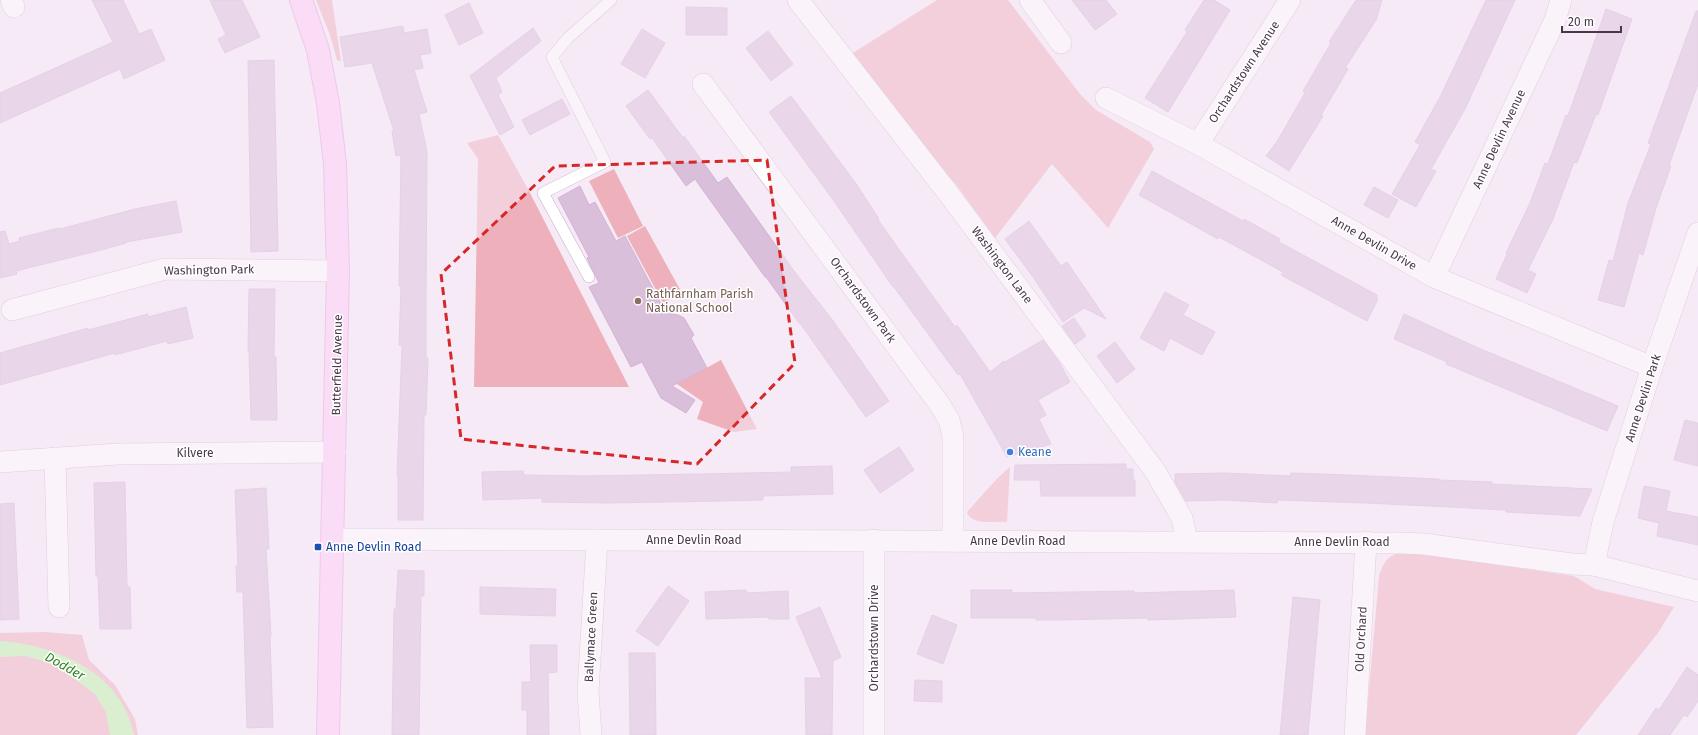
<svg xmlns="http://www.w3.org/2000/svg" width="1698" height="735" viewBox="0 0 1698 735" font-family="'Fira Sans',sans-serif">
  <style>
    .green { fill: #eeb0bb }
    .water { fill: #b5f7a3 }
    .building { fill: #d9bfd9; stroke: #d4b1d5 }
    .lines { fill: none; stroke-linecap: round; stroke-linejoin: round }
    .service-casing { stroke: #c6afc5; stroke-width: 12 }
    .minor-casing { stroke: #c6afc5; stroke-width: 22 }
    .secondary-casing { stroke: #e69fde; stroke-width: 24 }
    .service { stroke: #fff; stroke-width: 11 }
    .minor { stroke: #fff; stroke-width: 21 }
    .secondary { stroke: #ffccf8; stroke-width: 22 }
    .marked { fill: none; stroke: #d62828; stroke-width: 3; stroke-dasharray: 8 5; stroke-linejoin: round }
    .education-dot { fill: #8d6e63; stroke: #fff; stroke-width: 1.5 }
    .shop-dot { fill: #3f7fe0; stroke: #fff; stroke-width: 1.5 }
    .transit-dot { fill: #1a4fb4; stroke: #fff; stroke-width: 1.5 }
    .labels { text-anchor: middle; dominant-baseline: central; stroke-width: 3; stroke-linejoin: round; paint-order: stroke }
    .street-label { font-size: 12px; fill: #4b374c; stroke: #fff }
    .education-label { font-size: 12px; fill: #785e54; stroke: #fff; text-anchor: start }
    .shop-label { font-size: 12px; fill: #366cbe; stroke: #fff; text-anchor: start }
    .transit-label { font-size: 12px; fill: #164399; stroke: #fff; text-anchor: start }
    .water-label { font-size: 13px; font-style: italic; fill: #33851e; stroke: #fff }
  </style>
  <rect width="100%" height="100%" fill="#f6eaf6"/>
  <g class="green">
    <path d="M 316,0 L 332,0 L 341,61 L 337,60 L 330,35 Z"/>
    <path d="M 937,0 L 1008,0 L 1080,94 L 1096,110 L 1150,142 L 1154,149 L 1108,228 L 1052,164 L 995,238 L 955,183 L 895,119 L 848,56 Z"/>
    <path d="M 498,135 L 528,189 L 629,387 L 474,387 L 478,159 L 467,143 Z"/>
    <path d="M 614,169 L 643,226 L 618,238 L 589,181 Z"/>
    <path d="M 645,226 L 682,293 L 663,303 L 627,236 Z"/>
    <path d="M 721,360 L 757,429 L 734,432 L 697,419 L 703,402 L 677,384 Z"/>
    <path d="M 1010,467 L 1007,522 C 995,521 971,526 967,512 C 981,497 994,480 1010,467 Z"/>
    <path d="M 1404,551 L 1574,576 L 1595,589 L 1674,607 L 1658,633 L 1576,735 L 1365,735 L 1379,576 C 1385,559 1387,557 1404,551 Z"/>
    <path d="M 45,632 L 82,635 L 89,660 L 115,685 L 135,719 L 138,735 L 0,735 L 0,633 Z"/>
  </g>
  <path class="water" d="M 0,641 C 57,645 122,673 134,735 L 110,735 L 106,712 L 95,694 L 54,664 L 25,656 L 0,657 Z"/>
  <g class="building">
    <path d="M 92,0 L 123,0 L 139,34 L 151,29 L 165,60 L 124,79 L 120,69 L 0,123 L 0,93 L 113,42 Z"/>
    <path d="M 210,0 L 242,0 L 260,37 L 225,53 L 218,39 L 226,35 Z"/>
    <path d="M 1072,0 L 1106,0 L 1117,14 L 1095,30 Z"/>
    <path d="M 1204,0 L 1214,0 L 1230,10 L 1168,112 L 1145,98 L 1187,32 L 1185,30 Z"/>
    <path d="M 1356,0 L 1382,0 L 1376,20 L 1345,68 L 1348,69 L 1321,115 L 1323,116 L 1289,171 L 1266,156 L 1278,140 L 1305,93 L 1303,91 L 1331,43 L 1329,42 Z"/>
    <path d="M 1486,0 L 1515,0 L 1465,109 L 1431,169 L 1436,171 L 1416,207 L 1392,194 L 1420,145 L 1415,142 L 1440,97 Z"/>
    <path d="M 469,3 L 483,33 L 459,45 L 445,15 Z"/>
    <path d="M 686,7 L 727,8 L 727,35 L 686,35 Z"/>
    <path d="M 1606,9 L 1632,19 L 1598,115 L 1596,114 L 1577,163 L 1574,162 L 1553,219 L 1528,270 L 1536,274 L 1527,293 L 1496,279 L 1507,254 L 1506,253 L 1530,203 L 1545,163 L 1548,164 L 1566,115 L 1568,116 Z"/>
    <path d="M 1696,11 L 1698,11 L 1698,84 L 1669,165 L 1671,166 L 1656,208 L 1643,255 L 1639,253 L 1624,307 L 1598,300 L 1609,260 L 1613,261 L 1628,203 L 1651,144 L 1648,143 Z"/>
    <path d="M 403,26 L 404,33 L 427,29 L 431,53 L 420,55 L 423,68 L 414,70 L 427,112 L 419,114 L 427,152 L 426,296 L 426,358 L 428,358 L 426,415 L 424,415 L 423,520 L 398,520 L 398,475 L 397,475 L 402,345 L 399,345 L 401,286 L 399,286 L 401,155 L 396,156 L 392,131 L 394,131 L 372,63 L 345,67 L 340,37 Z"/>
    <path d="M 533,28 L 541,41 L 496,78 L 502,92 L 498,95 L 514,127 L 500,135 L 470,76 Z"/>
    <path d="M 642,29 L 665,43 L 645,78 L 621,64 Z"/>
    <path d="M 768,31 L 793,64 L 771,81 L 746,48 Z"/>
    <path d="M 274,60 L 278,251 L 251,252 L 248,61 Z"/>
    <path d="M 648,90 L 683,138 L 684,136 L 718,183 L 727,177 L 797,275 L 831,318 L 889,401 L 866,417 L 800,323 L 799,323 L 766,277 L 765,277 L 695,179 L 686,186 L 652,138 L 650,139 L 626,106 Z"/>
    <path d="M 791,96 L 857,185 L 879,219 L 878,220 L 903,255 L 955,327 L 957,325 L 990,372 L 1004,361 L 1005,362 L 1043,340 L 1059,362 L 1070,382 L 1038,400 L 1046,415 L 1039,419 L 1051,444 L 1007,457 L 960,374 L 958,375 L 894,287 L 893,287 L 834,201 L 769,112 Z"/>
    <path d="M 562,99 L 570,114 L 530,135 L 522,120 Z"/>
    <path d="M 1152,171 L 1243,221 L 1244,219 L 1280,239 L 1279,242 L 1377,295 L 1377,301 L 1367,321 L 1281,275 L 1283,272 L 1219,237 L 1218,239 L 1139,195 Z"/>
    <path d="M 580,186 L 589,205 L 595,202 L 616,241 L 625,236 L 666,313 L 678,315 L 684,318 L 694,335 L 691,338 L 707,368 L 672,386 L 695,400 L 686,413 L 661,398 L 642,362 L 631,367 L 589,287 L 599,283 L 587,258 L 589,257 L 558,198 Z"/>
    <path d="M 1374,187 L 1398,200 L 1388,218 L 1364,205 Z"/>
    <path d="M 176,201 L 182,232 L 126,242 L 126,243 L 105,249 L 16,271 L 17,274 L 0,278 L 0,232 L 5,231 L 9,244 L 20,241 L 19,238 L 59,228 L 60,229 L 135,209 Z"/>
    <path d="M 1029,221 L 1061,266 L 1067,262 L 1106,319 L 1084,308 L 1063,322 L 1033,277 L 1005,239 Z"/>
    <path d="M 249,289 L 275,289 L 274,357 L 276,357 L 277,420 L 251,420 L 249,351 L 248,351 Z"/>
    <path d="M 1165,292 L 1189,305 L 1183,315 L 1215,332 L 1202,355 L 1170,338 L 1164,351 L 1140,338 Z"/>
    <path d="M 186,307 L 193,338 L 168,344 L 167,341 L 115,355 L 115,353 L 0,385 L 0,353 L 88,328 L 88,330 L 148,314 L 148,317 Z"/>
    <path d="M 1404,314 L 1476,347 L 1618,406 L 1607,431 L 1446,364 L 1447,362 L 1394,339 Z"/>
    <path d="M 1074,318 L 1086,336 L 1075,344 L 1062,326 Z"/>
    <path d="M 1115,342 L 1135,369 L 1117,383 L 1097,356 Z"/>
    <path d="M 1685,420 L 1698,423 L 1698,466 L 1674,460 Z"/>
    <path d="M 899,447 L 914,470 L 880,493 L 864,470 Z"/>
    <path d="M 1126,464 L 1126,469 L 1133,469 L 1133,480 L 1135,480 L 1135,496 L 1041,496 L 1040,480 L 1014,480 L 1015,465 Z"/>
    <path d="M 832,466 L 833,494 L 763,496 L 763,500 L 722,501 L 606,503 L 542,502 L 542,498 L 483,500 L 482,472 L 523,471 L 524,475 L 584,476 L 702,474 L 791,472 L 791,467 Z"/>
    <path d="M 1225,473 L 1290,476 L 1291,473 L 1347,475 L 1439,479 L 1439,480 L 1492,482 L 1492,484 L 1592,489 L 1580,516 L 1506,512 L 1506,510 L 1450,507 L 1366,503 L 1278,500 L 1277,503 L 1224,500 L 1186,501 L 1175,482 L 1175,474 Z"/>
    <path d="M 125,482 L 127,587 L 130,587 L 131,629 L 100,629 L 98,576 L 96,576 L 94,483 Z"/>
    <path d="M 1644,486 L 1670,491 L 1666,511 L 1698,517 L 1698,545 L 1657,536 L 1659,523 L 1638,518 Z"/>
    <path d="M 266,488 L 269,549 L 266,549 L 271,636 L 270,636 L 273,727 L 247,728 L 243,592 L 237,592 L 236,566 L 238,566 L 235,490 Z"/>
    <path d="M 14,503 L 19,619 L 0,620 L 0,504 Z"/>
    <path d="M 398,570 L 424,571 L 424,596 L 421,596 L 419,735 L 392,735 L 394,609 L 396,609 Z"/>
    <path d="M 668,586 L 689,601 L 658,646 L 636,631 Z"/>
    <path d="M 480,587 L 556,589 L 555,616 L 480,614 Z"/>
    <path d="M 746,590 L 747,593 L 788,591 L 789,619 L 769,619 L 769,617 L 706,619 L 705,592 Z"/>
    <path d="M 971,590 L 1012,590 L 1012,593 L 1134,591 L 1134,593 L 1234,590 L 1236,617 L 1148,620 L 1148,618 L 1057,620 L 1036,620 L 1036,618 L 971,618 Z"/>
    <path d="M 1293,597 L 1320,600 L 1308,735 L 1280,735 Z"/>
    <path d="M 820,607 L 841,657 L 833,661 L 832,735 L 806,735 L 805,678 L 822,678 L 796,617 Z"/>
    <path d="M 932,615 L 957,625 L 943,664 L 917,654 Z"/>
    <path d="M 530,645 L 557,645 L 557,672 L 548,673 L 549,735 L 527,735 L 527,710 L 522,710 L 522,682 L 531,682 Z"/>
    <path d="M 629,653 L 655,653 L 656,735 L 630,735 Z"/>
    <path d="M 1687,667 L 1698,675 L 1698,701 L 1687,717 L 1684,715 L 1670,735 L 1638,735 L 1656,708 L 1659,710 Z"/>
    <path d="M 915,680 L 942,681 L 942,702 L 914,701 Z"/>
  </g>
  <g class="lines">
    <g class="service-casing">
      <path id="service" d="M 589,277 L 543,193 L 605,162 L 552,57 L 568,38 L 611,0"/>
    </g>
    <g class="minor-casing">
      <g id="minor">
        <path d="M 11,0 L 14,7"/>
        <path d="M 798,0 L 948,193 L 1155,471 L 1182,518 L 1187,541"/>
        <path d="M 1030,0 L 1061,43"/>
        <path d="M 703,84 L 940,405 L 949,420 L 953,436 L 953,541"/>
        <path d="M 1106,98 L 1198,144 L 1434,277 L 1652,367"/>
        <path d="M 1198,144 L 1290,0"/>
        <path d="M 1434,277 L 1555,20 L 1561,0"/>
        <path d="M 12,310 L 165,269 L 338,271"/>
        <path d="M 55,458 L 59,607"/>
        <path d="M 0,462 L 118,454 L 335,452"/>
        <path d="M 333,539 L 1400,543 L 1424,544 L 1572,564 L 1594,565 L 1698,591"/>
        <path d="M 874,540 L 874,735"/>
        <path d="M 1594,565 L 1603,522 L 1652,367 L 1698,233"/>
        <path d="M 591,735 L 588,692 L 597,540"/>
        <path d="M 1355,735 L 1366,542"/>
      </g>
    </g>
    <g class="secondary-casing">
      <path id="secondary" d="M 301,0 L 318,50 L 328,103 L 335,164 L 338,271 L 328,735"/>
    </g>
    <use href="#service" class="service"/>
    <use href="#minor" class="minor"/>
    <use href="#secondary" class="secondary"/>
  </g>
  <path d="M0 0H1698V735H0ZM 767,160 L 795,363 L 697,464 L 461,439 L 441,274 L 555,166 Z" fill="#f6eaf6" fill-opacity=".55" fill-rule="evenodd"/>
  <path class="marked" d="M 767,160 L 795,363 L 697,464 L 461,439 L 441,274 L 555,166 Z"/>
  <circle class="education-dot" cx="638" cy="301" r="4"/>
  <circle class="shop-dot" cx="1010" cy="452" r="4"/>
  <rect class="transit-dot" x="314" y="543" width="8" height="8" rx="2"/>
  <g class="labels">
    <g class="street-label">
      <text transform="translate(1244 72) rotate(-57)">Orchardstown Avenue</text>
      <text transform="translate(1499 139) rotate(-65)">Anne Devlin Avenue</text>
      <text transform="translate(1374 243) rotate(30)">Anne Devlin Drive</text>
      <text transform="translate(1002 265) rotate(53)">Washington Lane</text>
      <text transform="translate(209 270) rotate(-1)">Washington Park</text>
      <text transform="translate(863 300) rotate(54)">Orchardstown Park</text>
      <text transform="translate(337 365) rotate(-89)">Butterfield Avenue</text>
      <text transform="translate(1643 398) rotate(-72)">Anne Devlin Park</text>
      <text x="195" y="453">Kilvere</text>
      <text x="694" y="540">Anne Devlin Road</text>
      <text x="1018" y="541">Anne Devlin Road</text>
      <text x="1342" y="542">Anne Devlin Road</text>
      <text transform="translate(591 637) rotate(-87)">Ballymace Green</text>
      <text transform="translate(874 638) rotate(-90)">Orchardstown Drive</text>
      <text transform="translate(1361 639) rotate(-87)">Old Orchard</text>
    </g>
    <g class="education-label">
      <text x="646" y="294">Rathfarnham Parish<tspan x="646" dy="14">National School</tspan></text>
    </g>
    <g class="shop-label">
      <text x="1018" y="452">Keane</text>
    </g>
    <g class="transit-label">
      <text x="326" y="547">Anne Devlin Road</text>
    </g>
    <g class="water-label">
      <text transform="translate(65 666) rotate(29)">Dodder</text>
    </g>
  </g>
  <path d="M1562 26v6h59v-6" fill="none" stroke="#4b374c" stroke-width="2"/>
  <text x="1568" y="26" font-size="12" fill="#4b374c" stroke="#ffffff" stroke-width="3" paint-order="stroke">20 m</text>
</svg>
